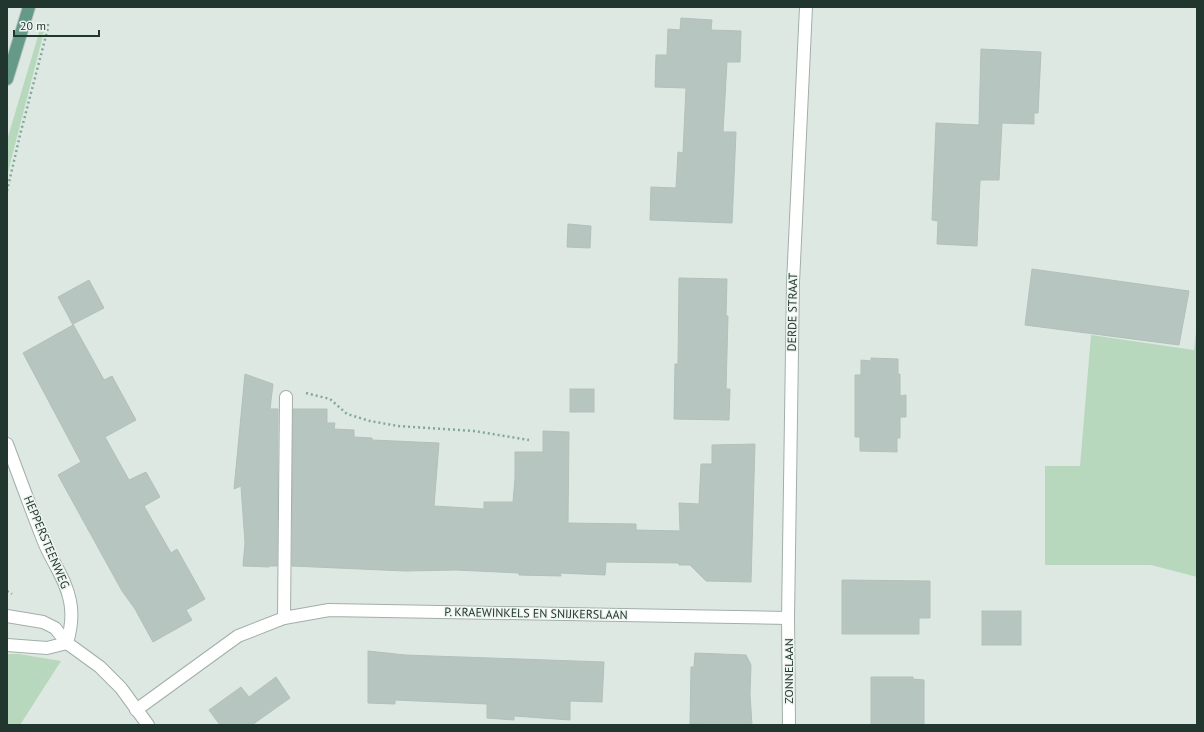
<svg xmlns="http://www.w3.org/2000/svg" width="1204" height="732" viewBox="0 0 1204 732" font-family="'PT Sans',sans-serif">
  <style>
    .green { fill: #b8d8be }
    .building { fill: #b6c5bf; stroke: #b1c1b9 }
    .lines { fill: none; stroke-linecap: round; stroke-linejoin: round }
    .service-casing { stroke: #a2afa9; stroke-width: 14 }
    .minor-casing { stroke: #a2afa9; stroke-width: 14 }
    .tertiary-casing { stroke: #a2afa9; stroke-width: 14 }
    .primary-casing { stroke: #bcc3c1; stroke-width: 14 }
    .path { stroke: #80a99a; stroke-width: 2.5; stroke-dasharray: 2 3; stroke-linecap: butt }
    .service { stroke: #fff; stroke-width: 12 }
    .minor { stroke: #fff; stroke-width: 12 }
    .tertiary { stroke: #fff; stroke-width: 12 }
    .primary { stroke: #659a89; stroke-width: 12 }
    .labels { text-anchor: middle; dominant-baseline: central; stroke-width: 3; stroke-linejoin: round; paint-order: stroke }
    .street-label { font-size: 12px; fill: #21362f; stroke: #eef5f1 }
  </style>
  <rect width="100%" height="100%" fill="#dee8e3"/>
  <g class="green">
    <path d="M 41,26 L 45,28 L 7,176 L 7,140 Z"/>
    <path d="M 1197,324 L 1197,577 L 1151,565 L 1045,565 L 1045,466 L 1080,466 L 1091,335 L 1194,350 Z"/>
    <path d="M 7,654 L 19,654 L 61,661 L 20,725 L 7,725 Z"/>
  </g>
  <g class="building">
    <path d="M 681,18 L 712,20 L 711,30 L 741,31 L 740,62 L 727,62 L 723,132 L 736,132 L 732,223 L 650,220 L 651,187 L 676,188 L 678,152 L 683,153 L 686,88 L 655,87 L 656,55 L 667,55 L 668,29 L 680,30 Z"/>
    <path d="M 981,49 L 1041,52 L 1038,113 L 1034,113 L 1034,124 L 1002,123 L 999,180 L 980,180 L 977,246 L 937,244 L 938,221 L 932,220 L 936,123 L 979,125 Z"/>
    <path d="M 568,224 L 591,226 L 590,248 L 567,247 Z"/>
    <path d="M 1032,269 L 1189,291 L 1179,345 L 1025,325 Z"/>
    <path d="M 679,278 L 727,279 L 726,316 L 728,316 L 726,389 L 730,389 L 729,420 L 674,419 L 675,364 L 678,364 Z"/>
    <path d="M 89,280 L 104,308 L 73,324 L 104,380 L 112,376 L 136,420 L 105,437 L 129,480 L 146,472 L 160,497 L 144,506 L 171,553 L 177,549 L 205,599 L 186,610 L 192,620 L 153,642 L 135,609 L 122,591 L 58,475 L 81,462 L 23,353 L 73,325 L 58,297 Z"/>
    <path d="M 871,358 L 898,359 L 898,374 L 900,374 L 900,396 L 906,395 L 906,417 L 900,417 L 900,438 L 897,438 L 897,452 L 860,451 L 860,437 L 855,437 L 855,375 L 861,375 L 861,360 L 871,361 Z"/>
    <path d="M 245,374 L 273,384 L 270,409 L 278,409 L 277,566 L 269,566 L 269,567 L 243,566 L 245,543 L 241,486 L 234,489 Z"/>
    <rect x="570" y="389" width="24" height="23"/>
    <path d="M 293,409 L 327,409 L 327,423 L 335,423 L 334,429 L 354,430 L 354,437 L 372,438 L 372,440 L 439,443 L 434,506 L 484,509 L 484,502 L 513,502 L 515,478 L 515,452 L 543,452 L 543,431 L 569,432 L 568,523 L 636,524 L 636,530 L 680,531 L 679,503 L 699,504 L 701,464 L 712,464 L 712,445 L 755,444 L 751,582 L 706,581 L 690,565 L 679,565 L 679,563 L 606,562 L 605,575 L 560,573 L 561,576 L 519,575 L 519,573 L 456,570 L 405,571 L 292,566 Z"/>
    <path d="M 842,580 L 930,581 L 930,618 L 919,618 L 919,634 L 842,634 Z"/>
    <rect x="982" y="611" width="39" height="34"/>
    <path d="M 368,651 L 405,655 L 604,662 L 602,702 L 570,701 L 570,720 L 514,716 L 514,720 L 487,718 L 487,704 L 395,700 L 395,704 L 368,703 Z"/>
    <path d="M 695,653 L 746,655 L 751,665 L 750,694 L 752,725 L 690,724 L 691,667 L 694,667 Z"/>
    <path d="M 276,677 L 290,698 L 252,725 L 220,725 L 209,710 L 241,687 L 249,697 Z"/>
    <path d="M 871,677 L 913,677 L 913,679 L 924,680 L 924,725 L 871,725 Z"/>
  </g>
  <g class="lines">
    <g class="service-casing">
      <path id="service" d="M 284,618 L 286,397"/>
    </g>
    <g class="minor-casing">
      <g id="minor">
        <path d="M 7,444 C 19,476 31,509 44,542 C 52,562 66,579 70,601 C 73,615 71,629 67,643"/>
        <path d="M 136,710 L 238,636 L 284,618 L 329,610 L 788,618"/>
        <path d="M 789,725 L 788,618 L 793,283 L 806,7"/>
      </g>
    </g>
    <g class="tertiary-casing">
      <g id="tertiary">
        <path d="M 7,616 L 43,622 L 55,628 L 67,643 L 100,667 L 121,688 L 148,725"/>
        <path d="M 7,645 L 47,648 L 67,643"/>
      </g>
    </g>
    <g class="primary-casing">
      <path id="primary" d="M 7,79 L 29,7"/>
    </g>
    <g class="path">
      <path d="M 7,191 L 20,135 L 48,28 L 48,23"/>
      <path d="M 306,393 L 330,399 L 347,414 L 370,421 L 398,426 L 474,431 L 529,440"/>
      <path d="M 7,591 L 12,594"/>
    </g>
    <use href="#service" class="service"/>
    <use href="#minor" class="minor"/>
    <use href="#tertiary" class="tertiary"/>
    <use href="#primary" class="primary"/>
  </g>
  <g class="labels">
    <g class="street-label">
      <text transform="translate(792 312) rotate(-89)">DERDE STRAAT</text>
      <text transform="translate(47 542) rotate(67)">HEPPERSTEENWEG</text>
      <text transform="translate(536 613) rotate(1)">P. KRAEWINKELS EN SNIJKERSLAAN</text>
      <text transform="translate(788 671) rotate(-90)">ZONNELAAN</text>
    </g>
  </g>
  <rect width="1204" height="732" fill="none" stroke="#21362f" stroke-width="16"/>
  <path d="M14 30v6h85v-6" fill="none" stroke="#21362f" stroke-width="2"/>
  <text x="20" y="30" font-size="12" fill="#21362f" stroke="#eef5f1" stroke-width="3" paint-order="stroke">20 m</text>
</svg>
